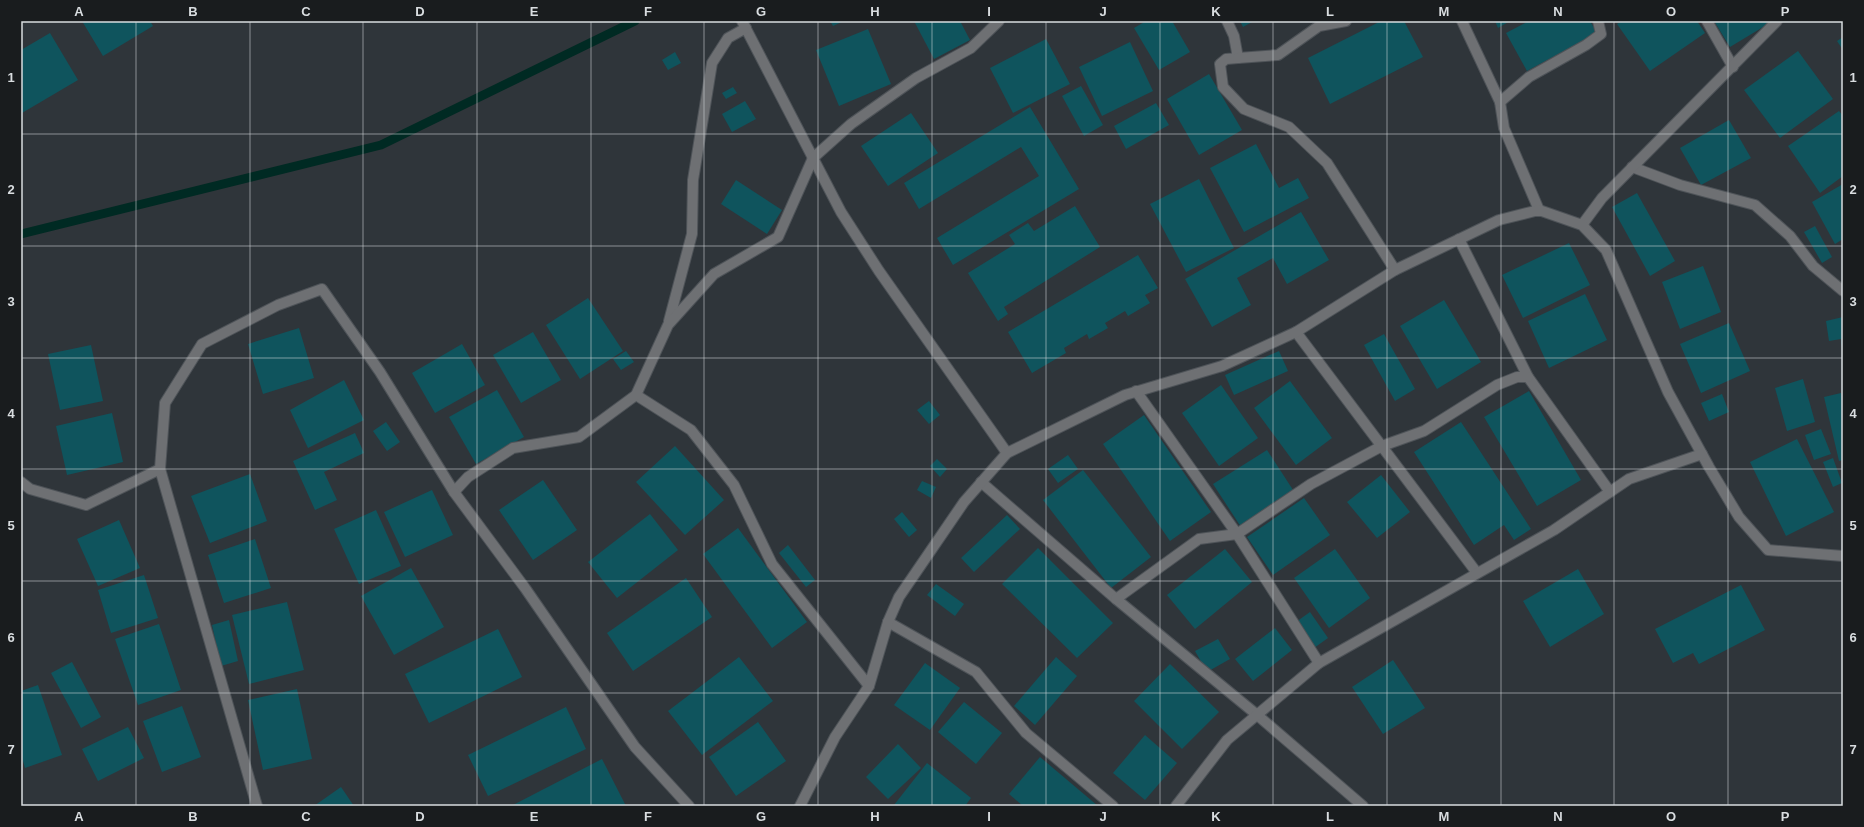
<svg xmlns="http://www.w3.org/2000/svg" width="1864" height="827" viewBox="0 0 1864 827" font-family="Helvetica,sans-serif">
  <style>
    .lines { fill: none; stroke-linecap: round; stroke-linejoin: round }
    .stream { stroke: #002a23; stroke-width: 9 }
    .building { fill: #0f545d }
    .minor-casing { stroke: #4e5358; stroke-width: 12 }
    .minor { stroke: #6e7073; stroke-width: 10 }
    .grid { fill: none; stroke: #d9dde0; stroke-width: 1; stroke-opacity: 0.55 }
    .neatline { fill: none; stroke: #d9dde0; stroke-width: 1.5 }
    .grid-label { font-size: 13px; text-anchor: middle; font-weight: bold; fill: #d9dde0 }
  </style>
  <rect width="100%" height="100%" fill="#2f353a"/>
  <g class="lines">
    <path class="stream" d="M 21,234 L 381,145 L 635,21"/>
  </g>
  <g class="building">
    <path d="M 82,21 L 150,21 L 153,26 L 103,56 Z"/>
    <path d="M 830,21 L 844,21 L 833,26 Z"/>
    <path d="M 914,21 L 960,21 L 970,40 L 934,59 Z"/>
    <path d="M 1146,21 L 1172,21 L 1190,52 L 1159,70 L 1134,28 Z"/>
    <path d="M 1240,21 L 1254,21 L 1243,27 Z"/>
    <path d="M 1381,21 L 1404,21 L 1423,57 L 1330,104 L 1308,58 Z"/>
    <path d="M 1495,21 L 1510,21 L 1498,28 Z"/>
    <path d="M 1529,21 L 1590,21 L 1597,33 L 1527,71 L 1506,33 Z"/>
    <path d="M 1622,21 L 1697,21 L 1705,33 L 1650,71 L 1617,24 Z"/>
    <path d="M 1714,21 L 1773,21 L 1730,47 Z"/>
    <path d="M 868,29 L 891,84 L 839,106 L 816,50 Z"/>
    <path d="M 50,33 L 78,80 L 22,113 L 21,111 L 21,50 Z"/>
    <path d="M 1843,37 L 1843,50 L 1837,41 Z"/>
    <path d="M 1046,39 L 1070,84 L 1013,113 L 990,68 Z"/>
    <path d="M 1130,42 L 1153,91 L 1102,116 L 1079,67 Z"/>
    <path d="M 1798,51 L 1833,99 L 1780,138 L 1744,90 Z"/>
    <path d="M 675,52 L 681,63 L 668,70 L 662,60 Z"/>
    <path d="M 1209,74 L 1242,130 L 1199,155 L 1167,99 Z"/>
    <path d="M 1081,86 L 1103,125 L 1084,136 L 1062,96 Z"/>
    <path d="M 733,87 L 737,93 L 726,99 L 722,93 Z"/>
    <path d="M 745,101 L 756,119 L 732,132 L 722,114 Z"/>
    <path d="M 1156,103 L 1169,125 L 1126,149 L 1114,126 Z"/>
    <path d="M 1030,107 L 1079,189 L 953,265 L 937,238 L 1039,176 L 1021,147 L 919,209 L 904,183 Z"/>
    <path d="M 1839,111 L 1843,116 L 1843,176 L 1820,193 L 1788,146 Z"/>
    <path d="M 911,113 L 938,153 L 888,186 L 861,146 Z"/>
    <path d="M 1729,120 L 1751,158 L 1701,185 L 1680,148 Z"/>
    <path d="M 1256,144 L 1279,188 L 1298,178 L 1309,198 L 1244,232 L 1210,168 Z"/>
    <path d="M 1199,179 L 1234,248 L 1186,272 L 1150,204 Z"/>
    <path d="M 736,180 L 782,210 L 767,234 L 721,204 Z"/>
    <path d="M 1843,184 L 1843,239 L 1835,244 L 1812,202 Z"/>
    <path d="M 1637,193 L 1675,261 L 1650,276 L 1612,207 Z"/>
    <path d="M 1075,206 L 1100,247 L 1004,307 L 1008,314 L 998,321 L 968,273 L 1015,244 L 1009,235 L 1028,223 L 1034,231 Z"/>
    <path d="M 1301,212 L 1329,260 L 1287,284 L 1273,258 L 1237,278 L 1251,305 L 1212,327 L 1185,279 Z"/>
    <path d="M 1815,226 L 1832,257 L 1822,263 L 1804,232 Z"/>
    <path d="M 1569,243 L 1590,285 L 1523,318 L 1502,275 Z"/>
    <path d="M 1138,255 L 1158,288 L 1145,295 L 1150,303 L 1128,316 L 1125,311 L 1105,323 L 1108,328 L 1089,339 L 1087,334 L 1064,348 L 1066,353 L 1032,373 L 1008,332 Z"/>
    <path d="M 1703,266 L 1721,312 L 1680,329 L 1662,282 Z"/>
    <path d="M 1585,294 L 1607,340 L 1549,368 L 1528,321 Z"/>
    <path d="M 588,298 L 623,351 L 580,379 L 546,325 Z"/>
    <path d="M 1444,300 L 1481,362 L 1437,389 L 1400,326 Z"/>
    <path d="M 1843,317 L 1843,347 L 1842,348 L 1841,339 L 1829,341 L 1826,321 Z"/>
    <path d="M 1729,323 L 1750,371 L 1701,393 L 1680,344 Z"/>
    <path d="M 299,328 L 314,378 L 263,394 L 248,344 Z"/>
    <path d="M 533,332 L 561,380 L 521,403 L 493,355 Z"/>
    <path d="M 1384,334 L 1415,389 L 1395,401 L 1364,345 Z"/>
    <path d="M 462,344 L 485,385 L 435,413 L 412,373 Z"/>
    <path d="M 91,345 L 103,401 L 60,410 L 48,354 Z"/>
    <path d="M 626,351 L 634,362 L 621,370 L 613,359 Z"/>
    <path d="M 1279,351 L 1288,371 L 1234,395 L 1225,375 Z"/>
    <path d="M 1803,379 L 1815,422 L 1787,431 L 1775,388 Z"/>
    <path d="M 344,380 L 364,420 L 308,448 L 290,410 Z"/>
    <path d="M 1290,381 L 1332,438 L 1296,465 L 1254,408 Z"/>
    <path d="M 1221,385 L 1258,438 L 1219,466 L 1182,413 Z"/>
    <path d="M 497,390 L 524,437 L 476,464 L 449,417 Z"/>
    <path d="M 1529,391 L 1581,480 L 1537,506 L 1484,417 Z"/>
    <path d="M 1841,393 L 1843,400 L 1843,460 L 1839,461 L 1824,397 Z"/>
    <path d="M 1722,394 L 1729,412 L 1709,421 L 1701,403 Z"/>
    <path d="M 929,401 L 940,415 L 929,424 L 917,410 Z"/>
    <path d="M 112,413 L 123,462 L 67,475 L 56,426 Z"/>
    <path d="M 1144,415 L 1211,512 L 1170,541 L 1103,444 Z"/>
    <path d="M 386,422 L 400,442 L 387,451 L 373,431 Z"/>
    <path d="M 1461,422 L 1531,529 L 1514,540 L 1504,525 L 1474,545 L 1414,452 Z"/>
    <path d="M 1821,429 L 1831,454 L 1814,460 L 1805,435 Z"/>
    <path d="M 355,433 L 364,453 L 324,472 L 337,500 L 315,510 L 293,461 Z"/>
    <path d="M 1797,439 L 1834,512 L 1786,536 L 1750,462 Z"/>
    <path d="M 675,446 L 724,500 L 685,535 L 636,482 Z"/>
    <path d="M 1267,450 L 1295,493 L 1241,527 L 1213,484 Z"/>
    <path d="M 1068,455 L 1078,469 L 1058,483 L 1048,469 Z"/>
    <path d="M 1833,458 L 1842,483 L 1833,487 L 1823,462 Z"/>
    <path d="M 937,459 L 947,469 L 940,477 L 930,466 Z"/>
    <path d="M 1083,470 L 1151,557 L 1111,588 L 1043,500 Z"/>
    <path d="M 250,474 L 267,521 L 210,543 L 191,496 Z"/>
    <path d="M 1381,475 L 1410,512 L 1377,538 L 1347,502 Z"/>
    <path d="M 543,480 L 577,530 L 533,560 L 499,510 Z"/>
    <path d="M 922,481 L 936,487 L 931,498 L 917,490 Z"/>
    <path d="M 432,490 L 453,535 L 405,557 L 384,512 Z"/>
    <path d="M 1304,498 L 1330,535 L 1273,575 L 1247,537 Z"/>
    <path d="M 376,510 L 401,566 L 359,584 L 334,529 Z"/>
    <path d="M 902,512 L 917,530 L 909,537 L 894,519 Z"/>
    <path d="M 650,514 L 678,550 L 617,598 L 588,562 Z"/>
    <path d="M 1007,515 L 1020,529 L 974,572 L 961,558 Z"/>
    <path d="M 119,520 L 140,568 L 98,586 L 77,539 Z"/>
    <path d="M 738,528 L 807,622 L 772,648 L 703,554 Z"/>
    <path d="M 255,539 L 271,588 L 224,603 L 208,555 Z"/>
    <path d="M 788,545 L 815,580 L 806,587 L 779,553 Z"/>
    <path d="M 1038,548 L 1113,623 L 1077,658 L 1002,584 Z"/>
    <path d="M 1225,549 L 1252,582 L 1195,629 L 1167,595 Z"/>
    <path d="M 1335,549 L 1370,598 L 1329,628 L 1294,578 Z"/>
    <path d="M 411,568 L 444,627 L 394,655 L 361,596 Z"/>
    <path d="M 1578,569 L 1604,614 L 1550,647 L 1523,601 Z"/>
    <path d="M 144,575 L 158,618 L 111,633 L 98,590 Z"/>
    <path d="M 686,578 L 712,617 L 633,671 L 607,633 Z"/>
    <path d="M 936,584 L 964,604 L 955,616 L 927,595 Z"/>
    <path d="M 1741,585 L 1765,630 L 1699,664 L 1693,653 L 1673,663 L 1655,629 Z"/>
    <path d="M 287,602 L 304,670 L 249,684 L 232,615 Z"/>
    <path d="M 1310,612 L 1328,638 L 1314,648 L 1296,622 Z"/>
    <path d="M 229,620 L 238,661 L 221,666 L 212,625 Z"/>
    <path d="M 159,624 L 181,690 L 138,705 L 115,639 Z"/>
    <path d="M 1275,628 L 1292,650 L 1253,681 L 1235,659 Z"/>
    <path d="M 498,629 L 522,677 L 429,723 L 405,674 Z"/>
    <path d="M 1218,639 L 1230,659 L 1207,672 L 1195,651 Z"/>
    <path d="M 739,657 L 773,701 L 702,755 L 668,711 Z"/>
    <path d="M 1056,657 L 1077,676 L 1035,725 L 1014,706 Z"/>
    <path d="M 1393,660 L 1425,708 L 1383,734 L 1352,687 Z"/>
    <path d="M 72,662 L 101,717 L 81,728 L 51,673 Z"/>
    <path d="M 925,663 L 960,688 L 930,730 L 894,705 Z"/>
    <path d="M 1170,664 L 1219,712 L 1182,749 L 1134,701 Z"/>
    <path d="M 38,685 L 62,755 L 25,768 L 21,754 L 21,691 Z"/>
    <path d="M 297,689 L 312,759 L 263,770 L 248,700 Z"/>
    <path d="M 964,702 L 1002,733 L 976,764 L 938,732 Z"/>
    <path d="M 182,706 L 201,757 L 162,772 L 143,721 Z"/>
    <path d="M 566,707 L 586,749 L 488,796 L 468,755 Z"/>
    <path d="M 758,722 L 786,761 L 736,796 L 709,757 Z"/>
    <path d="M 128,727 L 144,758 L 98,781 L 82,749 Z"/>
    <path d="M 1145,735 L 1177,763 L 1145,800 L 1113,773 Z"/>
    <path d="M 898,744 L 921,768 L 888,799 L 866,777 Z"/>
    <path d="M 1040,757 L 1098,806 L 1023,806 L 1009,794 Z"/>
    <path d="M 602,759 L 626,806 L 514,806 L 513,805 Z"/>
    <path d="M 927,763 L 971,798 L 965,806 L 896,806 L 894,805 Z"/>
    <path d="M 341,787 L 354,806 L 314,806 Z"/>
  </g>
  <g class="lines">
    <g class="minor-casing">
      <g id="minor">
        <path d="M 742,21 L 841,212 L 879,271 L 1007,453"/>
        <path d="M 1227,21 L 1234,36 L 1238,58 L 1226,59 L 1220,64 L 1223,87 L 1244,109 L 1289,127 L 1327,163 L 1395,270"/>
        <path d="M 1462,21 L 1500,102 L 1504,128 L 1539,210"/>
        <path d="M 1707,21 L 1733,67"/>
        <path d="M 1238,58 L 1278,55 L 1319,26 L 1346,21"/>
        <path d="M 1500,102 L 1529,77 L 1586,45 L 1601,34 L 1598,21"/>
        <path d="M 1632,167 L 1680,185 L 1755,205 L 1790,236 L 1813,266 L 1843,291"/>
        <path d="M 1582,225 L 1602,198 L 1777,21"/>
        <path d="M 1459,239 L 1528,377 L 1610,492"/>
        <path d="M 669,321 L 692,234 L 693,180 L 712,63 L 728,38 L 746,28"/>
        <path d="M 1296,332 L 1477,573"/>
        <path d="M 1136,391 L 1237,534 L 1319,663"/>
        <path d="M 636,395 L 691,430 L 734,485 L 772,564 L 869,686"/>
        <path d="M 160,469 L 257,806"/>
        <path d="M 21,482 L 30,489 L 86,505 L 160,469 L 165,403 L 202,344 L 278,305 L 322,289 L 380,372 L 454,492 L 468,477 L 513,448 L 579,437 L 636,395 L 668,325 L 714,274 L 778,237 L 813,158 L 851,124 L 916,78 L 971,48 L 999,21"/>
        <path d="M 981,482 L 1116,599 L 1256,714 L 1363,806"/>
        <path d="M 454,492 L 525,588 L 635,747 L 689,806"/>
        <path d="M 1116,599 L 1199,539 L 1237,534 L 1311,484 L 1382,446 L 1424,431 L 1497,385 L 1517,377 L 1528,377"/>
        <path d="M 888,622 L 976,672 L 1026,733 L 1113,806"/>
        <path d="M 800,806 L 835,737 L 869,686 L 888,622 L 899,597 L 964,502 L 1007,453 L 1125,395 L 1222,366 L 1296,332 L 1395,270 L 1499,220 L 1539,210 L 1582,225 L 1606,250 L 1668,392 L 1709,467 L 1739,517 L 1768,550 L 1843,556"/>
        <path d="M 1176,806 L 1227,740 L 1319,663 L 1554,530 L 1629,479 L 1702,454"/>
      </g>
    </g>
    <use href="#minor" class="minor"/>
  </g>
  <path class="grid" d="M 136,21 L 136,806M 250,21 L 250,806M 363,21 L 363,806M 477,21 L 477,806M 591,21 L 591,806M 704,21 L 704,806M 818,21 L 818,806M 932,21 L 932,806M 1046,21 L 1046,806M 1160,21 L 1160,806M 1273,21 L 1273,806M 1387,21 L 1387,806M 1501,21 L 1501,806M 1614,21 L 1614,806M 1728,21 L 1728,806M 21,134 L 1843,134M 21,246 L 1843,246M 21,358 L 1843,358M 21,469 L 1843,469M 21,581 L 1843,581M 21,693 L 1843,693"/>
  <rect width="1864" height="827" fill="none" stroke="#191c1e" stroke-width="44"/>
  <rect x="22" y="22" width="1820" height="783" class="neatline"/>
  <g class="grid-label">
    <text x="79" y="16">A</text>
    <text x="193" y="16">B</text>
    <text x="306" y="16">C</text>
    <text x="420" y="16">D</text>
    <text x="534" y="16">E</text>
    <text x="648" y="16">F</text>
    <text x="761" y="16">G</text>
    <text x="875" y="16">H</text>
    <text x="989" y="16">I</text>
    <text x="1103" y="16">J</text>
    <text x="1216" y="16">K</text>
    <text x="1330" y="16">L</text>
    <text x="1444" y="16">M</text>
    <text x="1558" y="16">N</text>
    <text x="1671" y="16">O</text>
    <text x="1785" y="16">P</text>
    <text x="11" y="82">1</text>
    <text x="1853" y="82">1</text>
    <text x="11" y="194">2</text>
    <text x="1853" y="194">2</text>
    <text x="11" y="306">3</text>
    <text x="1853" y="306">3</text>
    <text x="11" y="418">4</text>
    <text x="1853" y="418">4</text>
    <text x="11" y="530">5</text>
    <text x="1853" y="530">5</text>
    <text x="11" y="642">6</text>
    <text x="1853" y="642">6</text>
    <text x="11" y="754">7</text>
    <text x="1853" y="754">7</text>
    <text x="79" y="821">A</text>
    <text x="193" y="821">B</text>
    <text x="306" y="821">C</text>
    <text x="420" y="821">D</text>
    <text x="534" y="821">E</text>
    <text x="648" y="821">F</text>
    <text x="761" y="821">G</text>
    <text x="875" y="821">H</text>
    <text x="989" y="821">I</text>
    <text x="1103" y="821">J</text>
    <text x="1216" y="821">K</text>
    <text x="1330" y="821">L</text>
    <text x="1444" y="821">M</text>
    <text x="1558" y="821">N</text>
    <text x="1671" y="821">O</text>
    <text x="1785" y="821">P</text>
  </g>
</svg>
